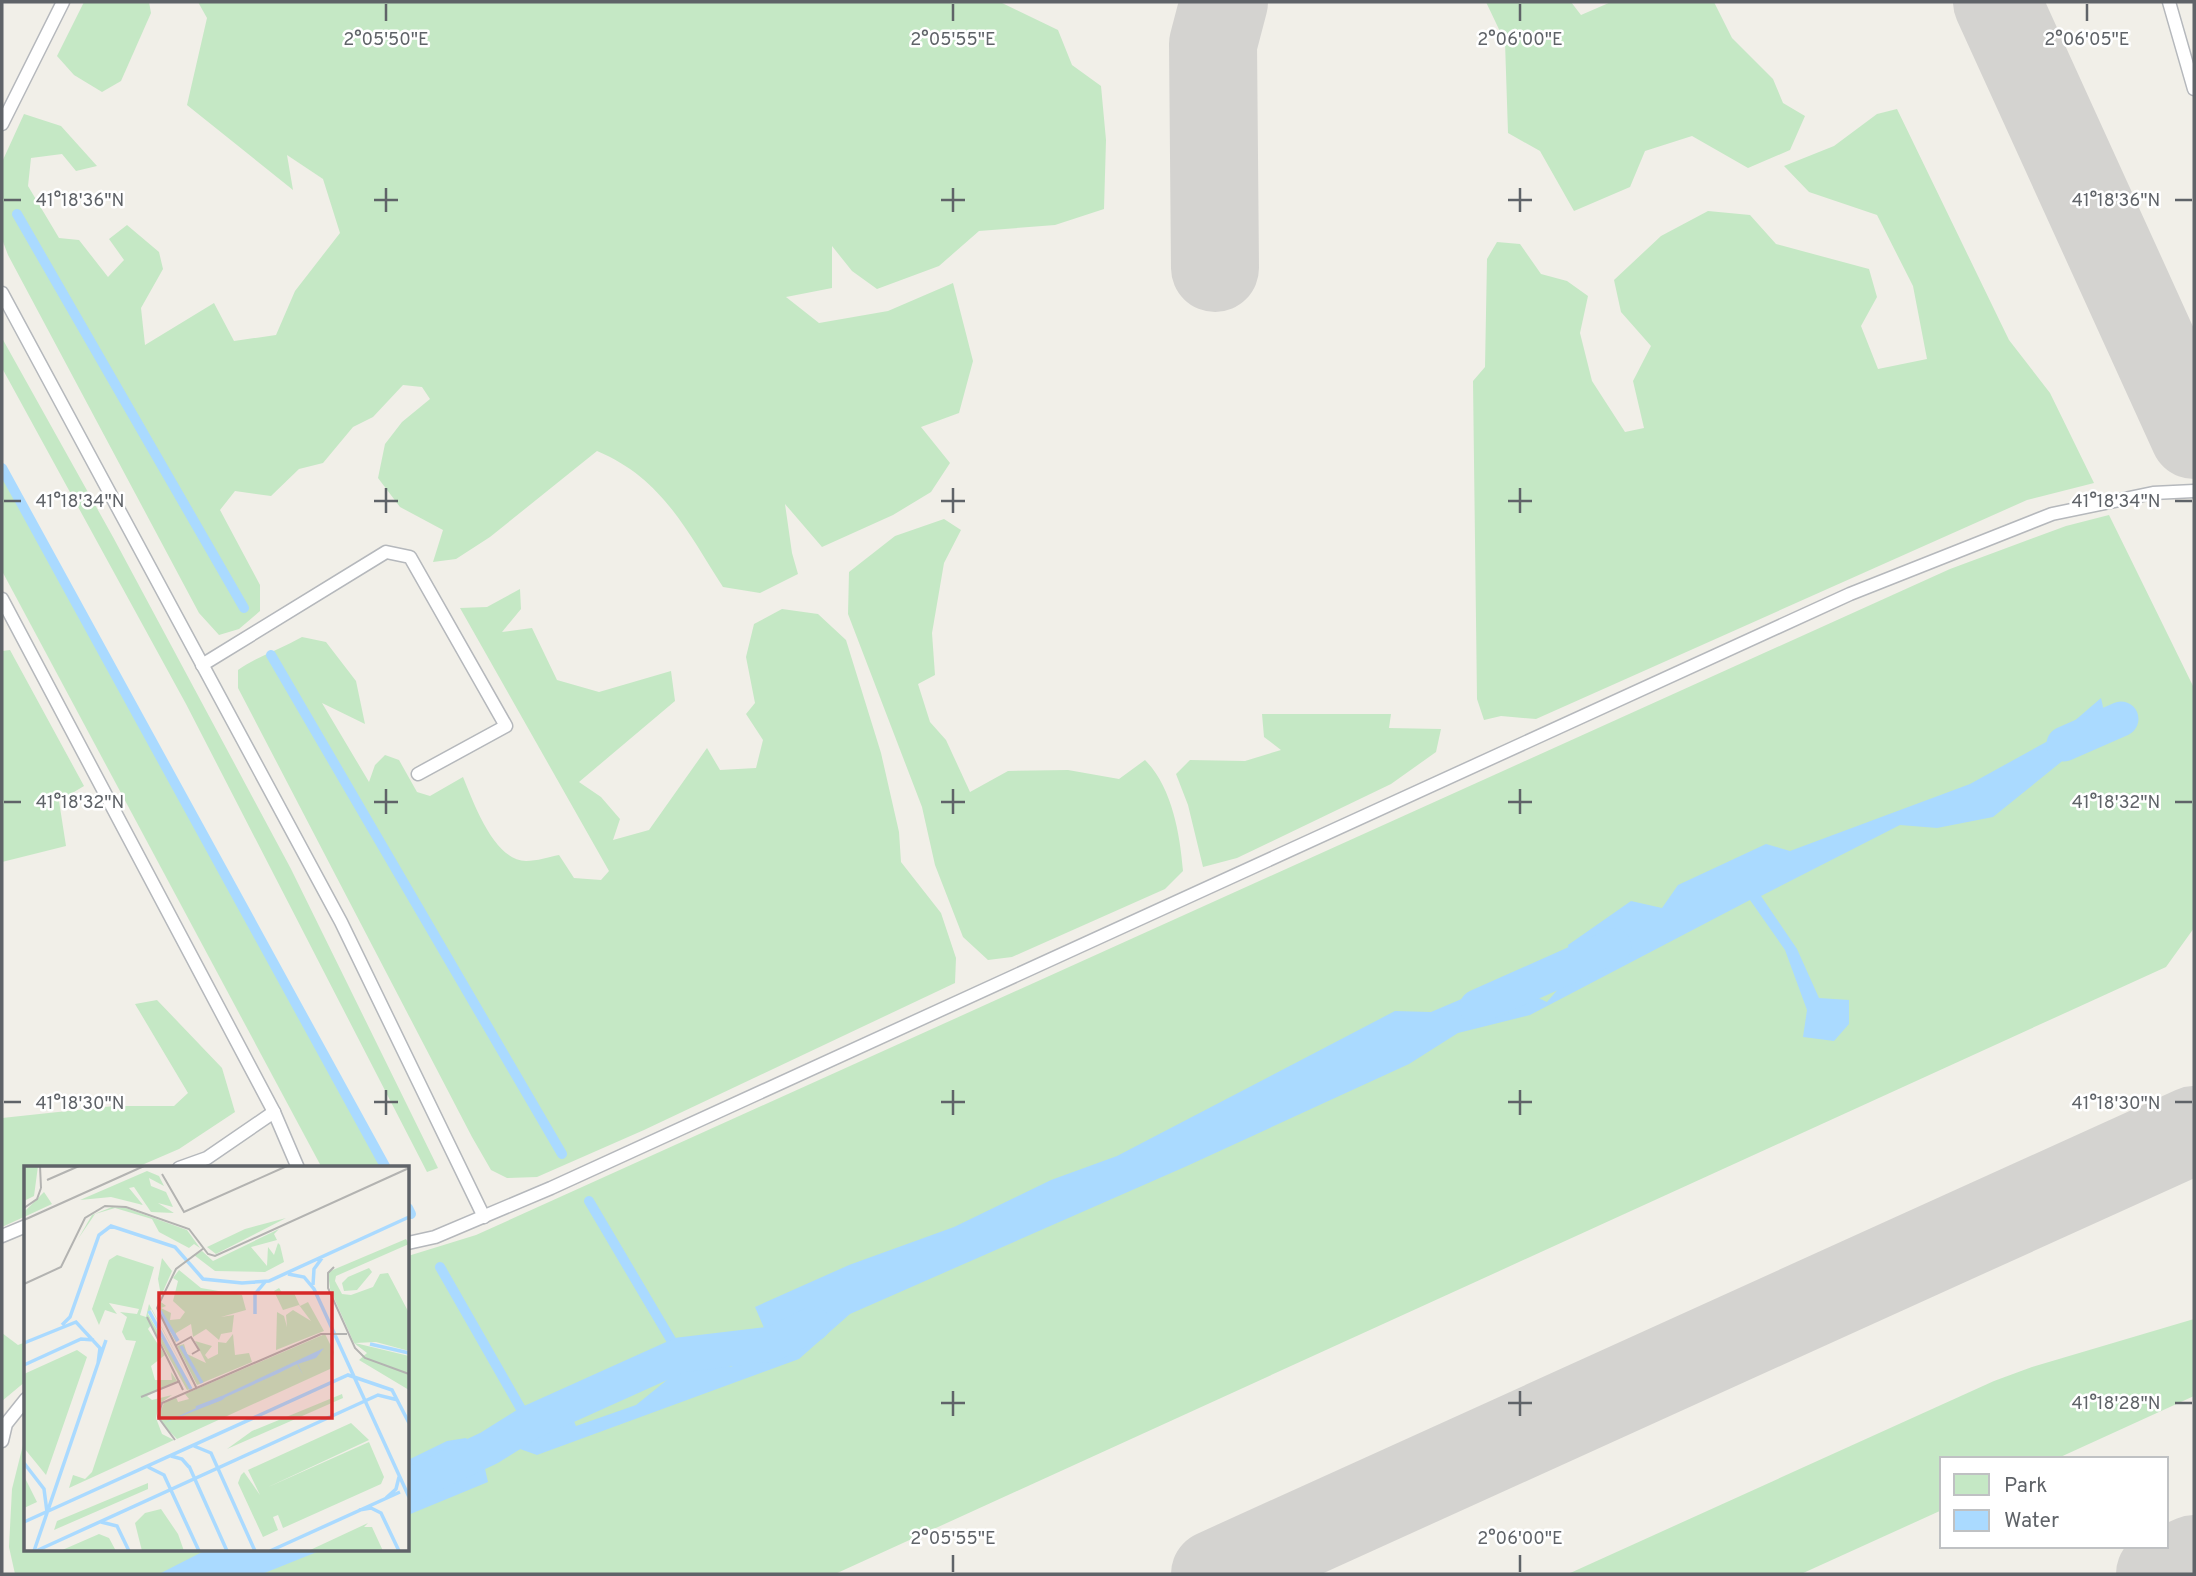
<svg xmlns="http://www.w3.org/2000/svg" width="2196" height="1576" viewBox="0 0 2196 1576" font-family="Overpass,sans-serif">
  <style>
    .green { fill: #c5e8c5 }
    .water { fill: #aadaff }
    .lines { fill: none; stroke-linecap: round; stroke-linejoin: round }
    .stream { stroke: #aadaff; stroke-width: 10 }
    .canal { stroke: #aadaff; stroke-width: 35 }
    .taxiway { stroke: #d4d3d0; stroke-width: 88 }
    .service-casing { stroke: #b5b8bc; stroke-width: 15 }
    .service { stroke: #fff; stroke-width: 12 }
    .ticks { fill: none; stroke: #5f6368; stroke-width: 2.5 }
    .inset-river { fill: none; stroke: #aadaff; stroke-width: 3.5 }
    .inset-road { fill: none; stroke: #b3b3b1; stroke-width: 2 }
    .view { fill: #d62828; fill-opacity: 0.15; stroke: #d62828; stroke-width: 3.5 }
    .inset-edge { fill: none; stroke: #5f6368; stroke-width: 3.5 }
    .ticks-label { font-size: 18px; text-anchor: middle; fill: #5f6368; stroke: #fff; stroke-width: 5; stroke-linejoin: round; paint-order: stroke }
  </style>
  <rect width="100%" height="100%" fill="#f1efe8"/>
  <g class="green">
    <path d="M 84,2 L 149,2 L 151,13 L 121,81 L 102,92 L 74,75 L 57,56 Z"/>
    <path d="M 198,2 L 1000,2 L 1058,30 L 1072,65 L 1101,86 L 1106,140 L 1104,209 L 1055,225 L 979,231 L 939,266 L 877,289 L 852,271 L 832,246 L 832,288 L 786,297 L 819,323 L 888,311 L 953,283 L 973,361 L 959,413 L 921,427 L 950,463 L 931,492 L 893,515 L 822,547 L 785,504 L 792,553 L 798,574 L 760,593 L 723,587 C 687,531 662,478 597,451 L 490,537 L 456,559 L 433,562 L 443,530 L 400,507 L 378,478 L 385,444 L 402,422 L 430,399 L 422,387 L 403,385 L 373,417 L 353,427 L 323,463 L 299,469 L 271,496 L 235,491 L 220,510 L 260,585 L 260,611 L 239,629 L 219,635 L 199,613 L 8,255 L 2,239 L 2,162 L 24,114 L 61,126 L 97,166 L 76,171 L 62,154 L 31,158 L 28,186 L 59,238 L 79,240 L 108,277 L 124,260 L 109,239 L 127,225 L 159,252 L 163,269 L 141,308 L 145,345 L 214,303 L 234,341 L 276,335 L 295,291 L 340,233 L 323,179 L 287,155 L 293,190 L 187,105 L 207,18 Z"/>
    <path d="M 1486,2 L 1571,2 L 1581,15 L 1611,2 L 1714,2 L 1732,38 L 1773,79 L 1783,103 L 1805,116 L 1790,150 L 1748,168 L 1692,136 L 1645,151 L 1630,187 L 1574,211 L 1540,151 L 1508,133 L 1505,42 Z"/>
    <path d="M 1897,109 L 2009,340 L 2050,393 L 2094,483 L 2027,500 L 1536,719 L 1501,716 L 1484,720 L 1477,699 L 1473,381 L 1485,367 L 1487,259 L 1497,242 L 1520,244 L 1541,274 L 1567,281 L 1588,296 L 1580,333 L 1592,381 L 1625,432 L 1644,428 L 1633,381 L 1651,346 L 1621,312 L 1614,280 L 1661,236 L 1708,211 L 1750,215 L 1776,244 L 1869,269 L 1877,297 L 1861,326 L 1878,369 L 1927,359 L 1913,286 L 1877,215 L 1809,192 L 1784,166 L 1834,146 L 1877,114 Z"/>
    <path d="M 2,338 L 113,537 L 291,869 L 438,1168 L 427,1172 L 186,704 L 2,368 Z"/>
    <path d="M 2,468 L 386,1168 L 322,1168 L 2,571 Z"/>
    <path d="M 2109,515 L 2194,688 L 2194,928 L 2166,967 L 835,1574 L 15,1574 L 9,1547 L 12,1489 L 26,1433 L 26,1550 L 408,1550 L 408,1333 L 410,1332 L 408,1330 L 408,1256 L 476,1235 L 1950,569 L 2066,526 Z"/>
    <path d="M 944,519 L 961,530 L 944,563 L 932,633 L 935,675 L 918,684 L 930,722 L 946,740 L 970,792 L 1008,771 L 1068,770 L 1119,779 L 1145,760 C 1172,787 1180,834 1183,871 L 1165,889 L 1012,957 L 988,960 L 963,937 L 935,865 L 922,807 L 848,614 L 849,572 L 895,536 Z"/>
    <path d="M 520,589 L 521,609 L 502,632 L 532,628 L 557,680 L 599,692 L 671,671 L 675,701 L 579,782 L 601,797 L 620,819 L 613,840 L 649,830 L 707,748 L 720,770 L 756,768 L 763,740 L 746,714 L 755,703 L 746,657 L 754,624 L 782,609 L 818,614 L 846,640 L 881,753 L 899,832 L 901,862 L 941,913 L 956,958 L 955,983 L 644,1130 L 537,1177 L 507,1178 L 491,1170 L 472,1137 L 238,688 L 238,670 C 258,656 281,649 302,637 L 326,642 L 356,681 L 365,724 L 322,703 L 369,782 L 375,765 L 385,755 L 399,760 L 417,792 L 430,796 L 463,777 C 473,801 494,861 526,861 C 537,861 549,857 559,855 L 574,878 L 601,880 L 609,871 L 460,608 L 487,607 Z"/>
    <path d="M 10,650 L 84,786 L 59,801 L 66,846 L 2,862 L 2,651 Z"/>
    <path d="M 1262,714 L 1391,714 L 1389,728 L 1441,729 L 1436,752 L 1391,784 L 1237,858 L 1203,867 L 1188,805 L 1176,774 L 1190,760 L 1245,761 L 1281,750 L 1264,737 Z"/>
    <path d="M 157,1000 L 222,1068 L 235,1112 L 179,1149 L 135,1168 L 26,1168 L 26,1216 L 2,1227 L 2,1118 L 114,1106 L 174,1106 L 188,1093 L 135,1004 Z"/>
    <path d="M 2194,1319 L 2194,1396 L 2056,1459 L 1942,1459 L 1942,1510 L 1801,1574 L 1568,1574 L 1994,1381 L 2032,1367 Z"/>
    <path d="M 2,1333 L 18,1345 L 26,1342 L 26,1381 L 2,1401 Z"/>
  </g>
  <g class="water">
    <path d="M 2101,698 L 2107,725 L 1993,817 L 1937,828 L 1900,825 L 1761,896 L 1797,949 L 1819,998 L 1849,1000 L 1849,1024 L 1834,1041 L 1803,1037 L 1807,1010 L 1785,950 L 1750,900 L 1530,1015 L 1458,1033 L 1409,1064 L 1187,1166 L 850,1314 L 799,1359 L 537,1455 L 520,1449 L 492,1455 L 483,1460 L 488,1482 L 408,1515 L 408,1460 L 447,1441 L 466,1438 L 479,1451 L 529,1423 L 554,1413 L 572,1416 L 576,1426 L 636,1405 L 678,1371 L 680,1355 L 731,1367 L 771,1344 L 755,1307 L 849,1265 L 954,1227 L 1051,1180 L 1117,1156 L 1395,1011 L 1431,1012 L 1511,978 L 1515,987 L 1547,1002 L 1572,973 L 1568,945 L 1631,901 L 1662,908 L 1678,885 L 1766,844 L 1790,851 L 1970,784 L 2057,736 Z"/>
    <path d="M 206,1550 L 322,1550 L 262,1574 L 159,1574 Z"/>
  </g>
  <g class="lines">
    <g class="stream">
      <path d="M 17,214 L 244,608"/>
      <path d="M 2,468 L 386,1168"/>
      <path d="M 271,655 L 562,1154"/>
      <path d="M 589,1201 L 680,1355"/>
      <path d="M 408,1208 L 411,1214"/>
      <path d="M 440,1267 L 529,1423"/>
    </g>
    <g class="canal">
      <path d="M 2064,744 L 2121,719"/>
      <path d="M 1477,1007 L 1614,946"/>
      <path d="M 408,1486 L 489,1448 L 529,1423 L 680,1355 L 772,1344 L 813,1324"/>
    </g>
    <g class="taxiway">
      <path d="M 1997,2 L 2194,435"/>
      <path d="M 1215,268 L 1213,44 L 1224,2"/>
      <path d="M 1215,1574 L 2194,1130"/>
      <path d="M 2160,1574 L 2194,1559"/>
    </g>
    <g class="service-casing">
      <g id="service">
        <path d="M 2169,2 L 2194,89"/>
        <path d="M 2,124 L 63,2"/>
        <path d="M 2,293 L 341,922 L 484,1217"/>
        <path d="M 2,599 L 274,1112 L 298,1168"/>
        <path d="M 202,665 L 386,552 L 410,557 L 506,726 L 418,774"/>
        <path d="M 179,1168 L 207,1158 L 274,1112"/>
        <path d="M 2,1236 L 26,1226"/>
        <path d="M 408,1243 L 435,1237 L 551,1188 L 1850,594 L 2052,514 L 2153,493 L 2194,491"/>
        <path d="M 2,1441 L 6,1424 L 26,1399"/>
      </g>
    </g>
    <use href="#service" class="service"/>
  </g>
  <path class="ticks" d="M 386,4 L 386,21M 953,4 L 953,21M 1520,4 L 1520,21M 2087,4 L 2087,21M 386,188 L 386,212M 953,188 L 953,212M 1520,188 L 1520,212M 4,200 L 21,200M 374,200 L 398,200M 941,200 L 965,200M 1508,200 L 1532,200M 2175,200 L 2192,200M 386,488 L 386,513M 953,488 L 953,513M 1520,488 L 1520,513M 4,501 L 21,501M 374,501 L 398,501M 941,501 L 965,501M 1508,501 L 1532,501M 2175,501 L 2192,501M 386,789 L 386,814M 953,789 L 953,814M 1520,789 L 1520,814M 4,802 L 21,802M 374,802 L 398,802M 941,802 L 965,802M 1508,802 L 1532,802M 2175,802 L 2192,802M 386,1090 L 386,1115M 953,1090 L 953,1115M 1520,1090 L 1520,1115M 4,1102 L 21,1102M 374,1102 L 398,1102M 941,1102 L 965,1102M 1508,1102 L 1532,1102M 2175,1102 L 2192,1102M 953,1391 L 953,1416M 1520,1391 L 1520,1416M 941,1403 L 965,1403M 1508,1403 L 1532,1403M 2175,1403 L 2192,1403M 953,1555 L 953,1572M 1520,1555 L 1520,1572"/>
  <g transform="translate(24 1166)">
    <rect width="385" height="385" fill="#f1efe8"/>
    <path d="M 0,0 L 14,0 L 10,30 L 0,35 ZM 123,5 L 135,10 L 140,20 L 125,12 L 127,20 L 142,26 L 149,41 L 134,37 L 150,47 L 127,46 L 110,21 L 105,22 L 119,39 L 87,31 L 56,34 ZM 20,26 L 28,38 L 0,51 L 0,46 ZM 88,41 L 102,42 L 163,64 L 176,82 L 170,78 L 165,82 L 135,66 L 128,53 L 91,42 L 71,48 L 54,73 L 68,49 ZM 262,52 L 192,88 L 183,81 L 221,63 ZM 255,63 L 250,68 L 253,74 L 227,81 L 243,100 L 244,81 L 250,89 L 254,77 L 256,79 L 260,96 L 241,106 L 191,105 L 170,89 L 178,85 L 189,95 ZM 382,73 L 385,78 L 312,110 L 311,115 L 318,128 L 327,129 L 349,121 L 356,108 L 364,107 L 385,147 L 385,185 L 352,176 L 331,177 L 385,190 L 385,224 L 335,194 L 343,187 L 330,177 L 306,123 L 304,106 ZM 93,89 L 130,101 L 116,149 L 122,151 L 125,138 L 169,219 L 127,143 L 124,148 L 167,223 L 163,224 L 127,159 L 124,163 L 141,189 L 127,200 L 131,214 L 148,214 L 147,206 L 153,215 L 123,230 L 128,234 L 148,229 L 135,238 L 132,252 L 138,268 L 150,274 L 45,322 L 49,309 L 61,313 L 68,306 L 112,175 L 102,174 L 98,166 L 103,151 L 96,146 L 113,148 L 115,143 L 85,137 L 93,148 L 81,144 L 75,159 L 68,143 L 85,94 ZM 138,92 L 148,105 L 137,130 L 134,113 ZM 345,102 L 348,106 L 333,124 L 320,125 L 318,117 L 324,111 ZM 155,104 L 177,122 L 218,129 L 222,144 L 197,151 L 210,149 L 208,166 L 197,168 L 195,174 L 182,163 L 169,171 L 167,158 L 152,167 L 152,177 L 134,140 L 137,136 L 142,140 L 137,142 L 147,147 L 146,154 L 156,153 L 161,146 L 149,135 L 154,115 L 149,112 ZM 255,122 L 259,128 L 270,127 L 276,140 L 284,136 L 300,165 L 252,184 L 253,146 L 260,150 L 263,161 L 262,149 L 269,144 L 287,155 L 275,139 L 259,144 L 250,125 ZM 209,168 L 211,189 L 225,187 L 228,196 L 173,219 L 153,180 L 160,178 L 163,188 L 182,197 L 171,175 L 188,180 L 181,189 L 184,193 L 194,188 L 194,176 L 202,177 ZM 301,168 L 310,186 L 306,203 L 153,273 L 140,260 L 135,249 L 140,237 L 152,231 L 154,236 L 165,233 L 161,228 ZM 53,184 L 63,191 L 22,309 L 0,282 L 0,208 ZM 318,228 L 319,232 L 203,283 L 228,265 ZM 327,257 L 345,274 L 242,322 L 345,276 L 360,311 L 357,318 L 259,362 L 254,349 L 249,351 L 254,364 L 239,371 L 214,317 L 217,309 L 220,306 L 236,329 L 224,304 ZM 0,310 L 13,336 L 0,342 ZM 124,317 L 124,323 L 30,364 L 33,355 ZM 137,343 L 154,368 L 160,385 L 118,385 L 111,357 L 121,347 ZM 344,357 L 340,361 L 348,361 L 359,385 L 284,385 ZM 75,368 L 85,372 L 92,385 L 36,385 Z" fill="#c5e8c5"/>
    <path d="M 300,182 L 292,192 L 274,198 L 279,209 L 273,198 L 255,207 L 202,231 L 198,234 L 140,257 Z" fill="#aadaff"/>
    <path class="inset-river" d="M 264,108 L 280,111 L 290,123 L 385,331M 289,119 L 290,103 L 298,92M 125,145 L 167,223M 136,145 L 154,175M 231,148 L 231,128 L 241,116M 38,159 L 46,151 L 75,69 L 87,60 L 151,81 L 179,113 L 218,117 L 245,115 L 385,51M 0,177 L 52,156 L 76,182 L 74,198M 346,178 L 385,187M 157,180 L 178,217M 0,199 L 57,173 L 70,174M 172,242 L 198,232M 170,280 L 187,287 L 231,385M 147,290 L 158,293 L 165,301M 0,297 L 20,323 L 23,346M 165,300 L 203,385M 124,301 L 140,309 L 175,385M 362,332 L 372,323 L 375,311M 335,344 L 347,342 L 357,347 L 375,385M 0,356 L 324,209 L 368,224 L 385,257M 77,356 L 93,360 L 105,385M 10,385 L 82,174M 12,385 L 354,229 L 374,234M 246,385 L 376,326"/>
    <path class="inset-road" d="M 16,0 L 17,22M 138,8 L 160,46 L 263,0M 23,14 L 55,0M 0,42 L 13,33 L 17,22M 0,54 L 120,0M 310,101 L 304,107 L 304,122 L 331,182 L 341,192 L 385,208M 0,118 L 37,101 L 61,52 L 81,40 L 102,41 L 165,63 L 184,88 L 191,90 L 385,2M 123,151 L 159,224M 151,180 L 167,171 L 175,184 L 168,188M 173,223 L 133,142 L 152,103 L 180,82M 117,231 L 156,215M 151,274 L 134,251 L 138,237 L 297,168 L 323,168"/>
    <path class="view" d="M 135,127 L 308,127 L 308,252 L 135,252 Z"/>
    <rect width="385" height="385" class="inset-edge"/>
  </g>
  <g class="ticks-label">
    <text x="386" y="45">2°05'50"E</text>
    <text x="953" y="45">2°05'55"E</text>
    <text x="1520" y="45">2°06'00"E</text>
    <text x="2087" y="45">2°06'05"E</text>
    <text x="80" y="206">41°18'36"N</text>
    <text x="2116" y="206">41°18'36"N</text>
    <text x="80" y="507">41°18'34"N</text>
    <text x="2116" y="507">41°18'34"N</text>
    <text x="80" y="808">41°18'32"N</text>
    <text x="2116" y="808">41°18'32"N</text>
    <text x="80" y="1109">41°18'30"N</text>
    <text x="2116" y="1109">41°18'30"N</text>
    <text x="2116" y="1409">41°18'28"N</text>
    <text x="953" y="1544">2°05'55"E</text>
    <text x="1520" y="1544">2°06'00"E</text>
  </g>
  <rect width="2196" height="1576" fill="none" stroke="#5f6368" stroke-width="7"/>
  <rect x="1940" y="1457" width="228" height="91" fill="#ffffff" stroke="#bfc1c3" stroke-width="2"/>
  <rect x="1954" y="1474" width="35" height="21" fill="#c5e8c5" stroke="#bfc1c3" stroke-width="2"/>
  <text x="2004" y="1492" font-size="21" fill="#5f6368">Park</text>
  <rect x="1954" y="1510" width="35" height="21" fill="#aadaff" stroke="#bfc1c3" stroke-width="2"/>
  <text x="2004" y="1527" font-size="21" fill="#5f6368">Water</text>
</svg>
